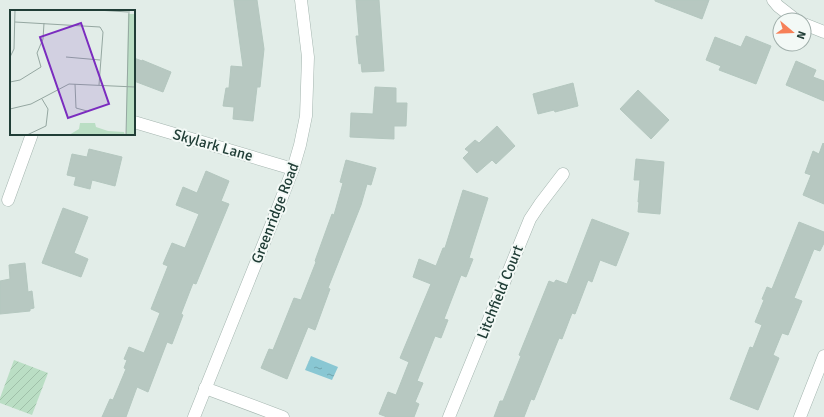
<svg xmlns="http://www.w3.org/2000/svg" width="824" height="417" viewBox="0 0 824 417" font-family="Signika,sans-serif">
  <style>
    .garden { fill: url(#garden-furrows) }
    .water { fill: url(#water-ripples) }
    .building { fill: #b7c8c1; stroke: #b4c7bf }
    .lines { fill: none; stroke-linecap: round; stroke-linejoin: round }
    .minor-casing { stroke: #a4b5af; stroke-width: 13 }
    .minor { stroke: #fff; stroke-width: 12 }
    .labels { text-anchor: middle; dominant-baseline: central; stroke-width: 4; stroke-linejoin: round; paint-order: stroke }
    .street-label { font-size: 15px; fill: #213e37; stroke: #f3f9f6 }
    .inset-road { fill: none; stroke: #95a7a1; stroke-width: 1 }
    .view { fill: #7b2cbf; fill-opacity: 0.15; stroke: #7b2cbf; stroke-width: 2 }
    .inset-edge { fill: none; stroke: #213e37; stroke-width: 2 }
  </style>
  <defs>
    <pattern id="garden-furrows" width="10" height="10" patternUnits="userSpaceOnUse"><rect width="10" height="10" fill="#badec4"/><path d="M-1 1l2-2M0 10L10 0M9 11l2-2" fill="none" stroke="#a0c0a9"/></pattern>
    <pattern id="water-ripples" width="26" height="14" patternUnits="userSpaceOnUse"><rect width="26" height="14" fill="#89c7d3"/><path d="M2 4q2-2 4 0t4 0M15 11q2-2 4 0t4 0" fill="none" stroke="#70a3ac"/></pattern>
  </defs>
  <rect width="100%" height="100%" fill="#e2ede8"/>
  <path class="garden" d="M 14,360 L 48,373 L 32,415 L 0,403 L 0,398 Z"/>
  <path class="water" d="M 311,356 L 338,367 L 332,380 L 305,370 Z"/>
  <g class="building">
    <path d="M 234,0 L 257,0 L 264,49 L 260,87 L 257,87 L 253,121 L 233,119 L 234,107 L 223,106 L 226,88 L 229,88 L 231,66 L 243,67 Z"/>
    <path d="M 356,0 L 379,0 L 384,71 L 362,72 L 361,63 L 359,64 L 356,36 L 359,36 Z"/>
    <path d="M 655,0 L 709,0 L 702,19 L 655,1 Z"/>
    <path d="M 746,36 L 771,46 L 756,84 L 719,70 L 721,66 L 706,60 L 715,37 L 741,47 Z"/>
    <path d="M 134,58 L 142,61 L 142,60 L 171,72 L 163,92 L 134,81 Z"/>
    <path d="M 796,61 L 816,70 L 813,77 L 824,81 L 824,101 L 786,85 Z"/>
    <path d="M 573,83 L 578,106 L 555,112 L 554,110 L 538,114 L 533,94 Z"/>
    <path d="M 375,87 L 396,88 L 396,103 L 407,103 L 406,126 L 394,126 L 394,139 L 350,137 L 351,113 L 373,114 Z"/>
    <path d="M 638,90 L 669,120 L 651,139 L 620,109 Z"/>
    <path d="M 497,126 L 515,146 L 496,164 L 492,160 L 477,173 L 463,158 L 469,152 L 465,149 L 475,140 L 479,143 Z"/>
    <path d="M 823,143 L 824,144 L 824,204 L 803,195 L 811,175 L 805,173 L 813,151 L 819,154 Z"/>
    <path d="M 89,149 L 122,157 L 115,186 L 92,180 L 90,189 L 74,185 L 76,177 L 67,175 L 72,154 L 87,157 Z"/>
    <path d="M 636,159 L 664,162 L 660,214 L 638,212 L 639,202 L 638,202 L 640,180 L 634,180 Z"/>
    <path d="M 346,160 L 376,168 L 371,185 L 367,184 L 361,205 L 328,288 L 330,289 L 315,330 L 308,327 L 287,379 L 261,368 L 269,349 L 273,350 L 294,298 L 301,300 L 316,262 L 315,261 L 332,214 L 334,215 L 343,183 L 340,182 Z"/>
    <path d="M 206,171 L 229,181 L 221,201 L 229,204 L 196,284 L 193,283 L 181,314 L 183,315 L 172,344 L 167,342 L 148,392 L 137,387 L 126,417 L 102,417 L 110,399 L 113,400 L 126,369 L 124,368 L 127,360 L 124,359 L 129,347 L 144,353 L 160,313 L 151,309 L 168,266 L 163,264 L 172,243 L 185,248 L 199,214 L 176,205 L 183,187 L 197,193 Z"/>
    <path d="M 463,190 L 488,198 L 469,258 L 473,259 L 466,277 L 461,275 L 444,319 L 448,320 L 441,338 L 435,336 L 417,381 L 423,383 L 415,402 L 419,404 L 414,417 L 387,417 L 379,414 L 388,392 L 396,395 L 409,362 L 400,358 L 431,284 L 413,277 L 419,259 L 436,266 L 443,248 L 445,248 Z"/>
    <path d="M 63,208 L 88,217 L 74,253 L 88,259 L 81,277 L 42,263 Z"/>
    <path d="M 592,219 L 629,233 L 616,266 L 600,260 L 592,282 L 588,280 L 575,314 L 572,313 L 562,339 L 559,338 L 534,400 L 531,399 L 524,417 L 494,417 L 500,401 L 503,401 L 521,356 L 519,355 L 549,281 L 554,283 L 556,280 L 567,284 Z"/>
    <path d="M 799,222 L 824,232 L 824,243 L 820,251 L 814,249 L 794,298 L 802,301 L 788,335 L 782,333 L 773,355 L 779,358 L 758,410 L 730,399 L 750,347 L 753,348 L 762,325 L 755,322 L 764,300 L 762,299 L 767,287 L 772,289 Z"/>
    <path d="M 25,263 L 28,292 L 32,291 L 34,308 L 30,309 L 30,311 L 0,314 L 0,281 L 10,279 L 9,265 Z"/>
  </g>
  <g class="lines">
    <g class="minor-casing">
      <g id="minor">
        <path d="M 773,0 L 778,6 L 796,20"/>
        <path d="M 804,24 L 824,32"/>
        <path d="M 134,122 L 293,169"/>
        <path d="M 8,200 L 32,134"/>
        <path d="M 205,388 L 283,417"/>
        <path d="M 194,417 L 272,223 L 293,169 L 300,145 L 306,116 L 308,57 L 301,0"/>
        <path d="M 449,417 L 530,219 L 540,204 L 563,174"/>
        <path d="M 800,417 L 824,356"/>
      </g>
    </g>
    <use href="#minor" class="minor"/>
  </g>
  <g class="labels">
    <g class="street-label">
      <text transform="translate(213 145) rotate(16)">Skylark Lane</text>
      <text transform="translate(275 213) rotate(-69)">Greenridge Road</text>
      <text transform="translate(500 292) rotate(-68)">Litchfield Court</text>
    </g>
  </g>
  <g transform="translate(10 10)">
    <rect width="125" height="125" fill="#e2ede8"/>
    <path d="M 70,113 L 85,113 L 86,117 L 98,121 L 114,122 L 115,125 L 59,125 L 69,119 Z" fill="#badec4"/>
    <path d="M 118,4 L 125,4 L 125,125 L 116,125 ZM 71,120 L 96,123 L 96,125 L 62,125 Z" fill="#badec4"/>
    <path class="inset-road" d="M 87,0 L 118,2M 5,12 L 90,17 L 93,22 L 89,75M 0,47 L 4,39 L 5,0M 56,47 L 90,50M 0,72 L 10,70 L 31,57 L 27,43 L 33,29 L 34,13M 65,74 L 66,98 L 77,101M 0,99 L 21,94 L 59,74 L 125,77M 17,125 L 36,116 L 38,99 L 32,89M 116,125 L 119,0"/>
    <path class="view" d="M 71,13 L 99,94 L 58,108 L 30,27 Z"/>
    <rect width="125" height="125" class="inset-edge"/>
  </g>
  <g transform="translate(792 32) rotate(109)"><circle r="19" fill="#f3f9f6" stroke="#9faeaa"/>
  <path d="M0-3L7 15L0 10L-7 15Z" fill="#f67f57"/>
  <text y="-6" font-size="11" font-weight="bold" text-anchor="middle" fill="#213e37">N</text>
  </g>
</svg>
